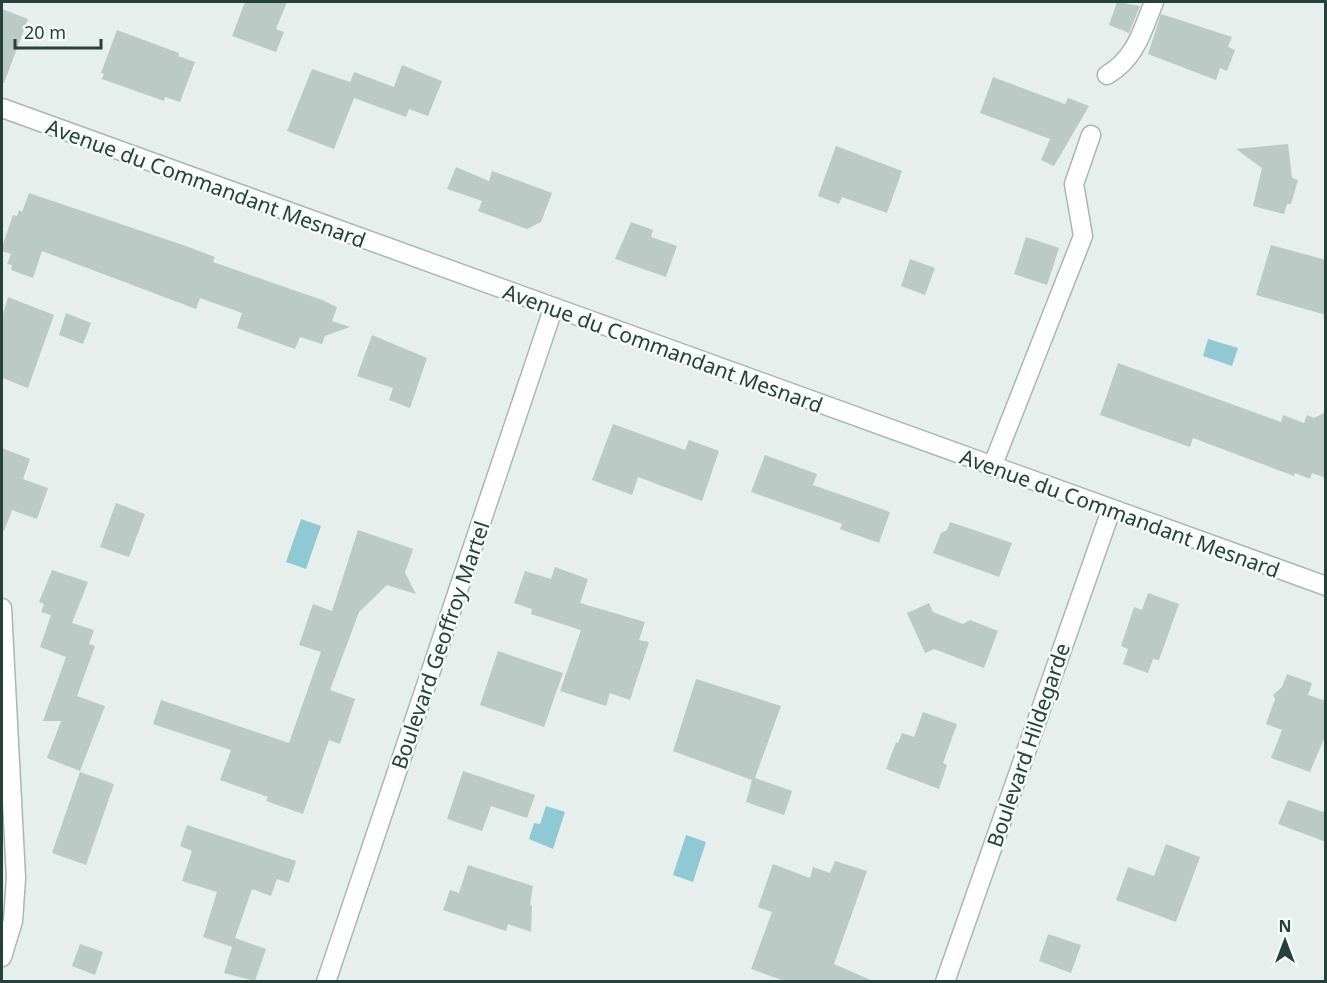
<svg xmlns="http://www.w3.org/2000/svg" width="1327" height="983" viewBox="0 0 1327 983" font-family="'Noto Sans',sans-serif">
  <style>
    .water { fill: #8ec9d4 }
    .building { fill: #bbcac4 }
    .lines { fill: none; stroke-linecap: round; stroke-linejoin: round }
    .minor-casing { stroke: #a8b8b2; stroke-width: 21 }
    .minor { stroke: #fff; stroke-width: 18 }
    .labels { text-anchor: middle; dominant-baseline: central; stroke-width: 5; stroke-linejoin: round; paint-order: stroke }
    .street-label { font-size: 21px; fill: #24423a; stroke: #f7fbf9 }
  </style>
  <rect width="100%" height="100%" fill="#e6efeb"/>
  <g class="water">
    <path d="M 1208,339 L 1238,348 L 1232,366 L 1203,356 Z"/>
    <path d="M 301,519 L 321,526 L 306,569 L 286,562 Z"/>
    <path d="M 546,806 L 565,812 L 553,849 L 529,839 L 534,823 L 540,824 Z"/>
    <path d="M 686,835 L 706,842 L 693,882 L 673,875 Z"/>
  </g>
  <g class="building">
    <path d="M 245,2 L 287,2 L 276,29 L 284,32 L 276,52 L 232,36 Z"/>
    <path d="M 1117,2 L 1140,6 L 1129,33 L 1109,25 Z"/>
    <path d="M 2,9 L 28,19 L 4,83 L 2,83 Z"/>
    <path d="M 1161,14 L 1232,37 L 1228,47 L 1235,50 L 1227,71 L 1220,68 L 1216,80 L 1148,54 Z"/>
    <path d="M 117,30 L 179,53 L 178,56 L 195,62 L 180,102 L 165,97 L 164,101 L 102,79 L 104,74 L 101,73 Z"/>
    <path d="M 402,65 L 442,81 L 428,116 L 409,109 L 406,117 L 354,98 L 334,149 L 287,131 L 312,69 L 350,82 L 354,72 L 394,87 Z"/>
    <path d="M 993,77 L 1065,104 L 1068,98 L 1089,106 L 1054,166 L 1041,160 L 1050,139 L 980,113 Z"/>
    <path d="M 1288,144 L 1292,178 L 1298,180 L 1291,204 L 1287,204 L 1284,214 L 1253,206 L 1262,168 L 1236,149 Z"/>
    <path d="M 836,146 L 902,171 L 887,213 L 842,197 L 839,204 L 818,196 Z"/>
    <path d="M 456,167 L 489,181 L 492,171 L 552,193 L 541,222 L 527,229 L 478,211 L 482,201 L 447,189 Z"/>
    <path d="M 29,193 L 183,245 L 215,257 L 213,262 L 322,300 L 337,307 L 332,321 L 350,327 L 325,336 L 322,344 L 300,337 L 295,349 L 237,328 L 242,313 L 200,298 L 196,309 L 42,251 L 33,278 L 11,270 L 12,265 L 7,264 L 11,254 L 2,251 L 2,247 L 13,215 L 17,216 L 19,210 L 22,212 Z"/>
    <path d="M 631,222 L 653,230 L 651,237 L 677,246 L 666,277 L 615,259 Z"/>
    <path d="M 1026,237 L 1059,248 L 1047,285 L 1014,274 Z"/>
    <path d="M 1271,245 L 1326,260 L 1326,315 L 1256,295 Z"/>
    <path d="M 910,259 L 935,268 L 925,295 L 901,286 Z"/>
    <path d="M 8,297 L 54,315 L 28,388 L 2,378 L 2,317 Z"/>
    <path d="M 66,313 L 91,323 L 83,344 L 59,335 Z"/>
    <path d="M 372,335 L 427,358 L 410,408 L 389,400 L 393,388 L 357,376 Z"/>
    <path d="M 1118,363 L 1281,422 L 1283,415 L 1304,423 L 1307,415 L 1314,418 L 1326,412 L 1326,478 L 1312,473 L 1310,479 L 1295,473 L 1294,476 L 1193,438 L 1190,447 L 1100,415 Z"/>
    <path d="M 613,424 L 685,450 L 689,440 L 719,451 L 702,501 L 638,477 L 632,495 L 592,480 Z"/>
    <path d="M 2,448 L 30,459 L 23,479 L 48,488 L 37,519 L 12,510 L 4,531 L 2,530 Z"/>
    <path d="M 765,455 L 817,474 L 813,485 L 890,512 L 879,543 L 840,529 L 842,524 L 751,492 Z"/>
    <path d="M 116,503 L 145,514 L 129,557 L 100,547 Z"/>
    <path d="M 950,522 L 1012,543 L 999,577 L 933,553 L 941,533 L 947,530 Z"/>
    <path d="M 358,530 L 413,549 L 405,573 L 416,594 L 387,585 L 359,612 L 330,690 L 355,699 L 340,744 L 329,740 L 303,814 L 266,801 L 268,797 L 220,780 L 231,750 L 153,724 L 161,700 L 289,743 L 321,652 L 299,645 L 313,604 L 332,611 Z"/>
    <path d="M 555,567 L 588,579 L 580,603 L 645,622 L 639,640 L 649,642 L 630,700 L 610,693 L 606,706 L 560,691 L 581,630 L 531,614 L 532,609 L 514,603 L 525,571 L 551,579 Z"/>
    <path d="M 52,570 L 88,582 L 72,623 L 94,630 L 89,644 L 95,646 L 77,696 L 105,706 L 80,771 L 47,758 L 61,721 L 43,721 L 66,657 L 40,647 L 51,615 L 41,612 L 44,604 L 39,602 Z"/>
    <path d="M 1148,593 L 1179,604 L 1159,660 L 1153,659 L 1148,673 L 1123,664 L 1128,649 L 1121,646 L 1134,607 L 1142,610 Z"/>
    <path d="M 929,603 L 933,612 L 963,624 L 970,620 L 998,631 L 984,668 L 934,649 L 925,653 L 907,613 Z"/>
    <path d="M 498,651 L 563,673 L 544,727 L 480,705 Z"/>
    <path d="M 1287,674 L 1312,683 L 1308,695 L 1326,701 L 1326,734 L 1310,772 L 1271,758 L 1282,730 L 1266,724 L 1275,699 L 1273,695 L 1282,687 Z"/>
    <path d="M 696,679 L 781,706 L 755,778 L 792,791 L 784,815 L 746,802 L 752,780 L 673,751 Z"/>
    <path d="M 923,712 L 957,724 L 943,763 L 947,765 L 939,789 L 886,769 L 896,742 L 898,743 L 902,733 L 914,737 Z"/>
    <path d="M 463,771 L 535,795 L 527,818 L 491,806 L 482,831 L 447,819 Z"/>
    <path d="M 80,772 L 114,784 L 86,865 L 52,853 Z"/>
    <path d="M 1288,800 L 1326,813 L 1326,842 L 1278,824 Z"/>
    <path d="M 187,825 L 296,861 L 289,883 L 277,879 L 271,896 L 252,889 L 235,938 L 266,949 L 255,981 L 224,973 L 232,947 L 203,937 L 217,892 L 182,881 L 192,851 L 180,846 Z"/>
    <path d="M 1166,844 L 1200,857 L 1176,922 L 1116,900 L 1128,867 L 1154,876 Z"/>
    <path d="M 835,861 L 867,871 L 834,964 L 873,981 L 785,981 L 751,969 L 772,912 L 758,907 L 773,864 L 810,878 L 813,867 L 830,873 Z"/>
    <path d="M 468,865 L 533,886 L 530,905 L 532,906 L 531,932 L 508,924 L 506,931 L 443,910 L 450,890 L 459,893 Z"/>
    <path d="M 1048,934 L 1081,945 L 1071,973 L 1039,961 Z"/>
    <path d="M 80,944 L 103,952 L 95,975 L 72,966 Z"/>
  </g>
  <g class="lines">
    <g class="minor-casing">
      <g id="minor">
        <path d="M 1107,75 C 1136,58 1142,31 1154,2"/>
        <path d="M 2,108 L 1326,586"/>
        <path d="M 992,467 L 1083,236 L 1074,184 L 1091,135"/>
        <path d="M 2,608 L 16,878 L 13,921 L 2,957"/>
        <path d="M 326,982 L 553,309"/>
        <path d="M 945,982 L 1111,510"/>
      </g>
    </g>
    <use href="#minor" class="minor"/>
  </g>
  <g class="labels">
    <g class="street-label">
      <text transform="translate(206 183) rotate(20)">Avenue du Commandant Mesnard</text>
      <text transform="translate(663 348) rotate(20)">Avenue du Commandant Mesnard</text>
      <text transform="translate(1120 513) rotate(20)">Avenue du Commandant Mesnard</text>
      <text transform="translate(440 645) rotate(-71)">Boulevard Geoffroy Martel</text>
      <text transform="translate(1028 745) rotate(-71)">Boulevard Hildegarde</text>
    </g>
  </g>
  <rect width="1327" height="983" fill="none" stroke="#24423a" stroke-width="6"/>
  <g transform="translate(1285 941)" stroke="#f7fbf9" stroke-width="4.5" paint-order="stroke">
  <path d="M0-4.5L10 22L0 15L-10 22Z" fill="#24423a"/>
  <text y="-9" font-size="16" font-weight="bold" text-anchor="middle" fill="#24423a">N</text>
  </g>
  <path d="M15 39v9h86v-9" fill="none" stroke="#24423a" stroke-width="3"/>
  <text x="24" y="39" font-size="18" fill="#24423a" stroke="#f7fbf9" stroke-width="4.5" paint-order="stroke">20 m</text>
</svg>
